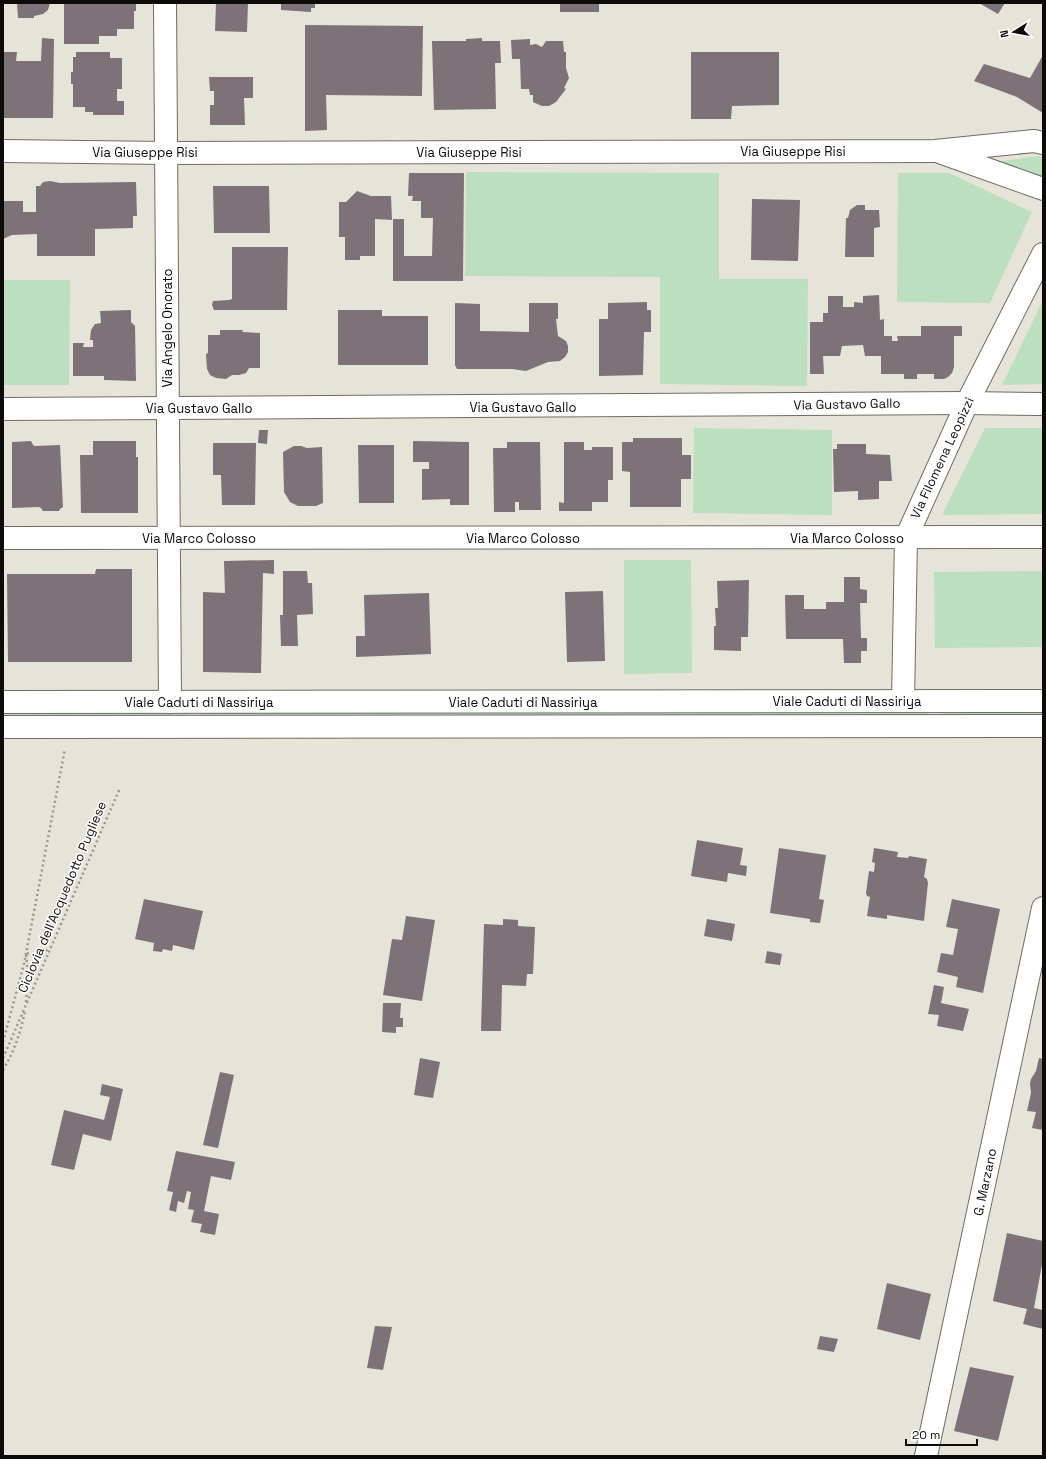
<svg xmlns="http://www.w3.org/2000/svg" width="1046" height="1459" viewBox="0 0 1046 1459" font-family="'Space Grotesk',sans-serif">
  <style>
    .green { fill: #bcdfc0 }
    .building { fill: #7d7277 }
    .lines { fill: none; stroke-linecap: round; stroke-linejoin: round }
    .minor-casing { stroke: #6f6d62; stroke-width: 24 }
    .secondary-casing { stroke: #6f6d62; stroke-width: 24 }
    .path { stroke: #99978f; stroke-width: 2.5; stroke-dasharray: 2 3; stroke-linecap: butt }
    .minor { stroke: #fff; stroke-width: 22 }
    .secondary { stroke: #fff; stroke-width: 22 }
    .labels { text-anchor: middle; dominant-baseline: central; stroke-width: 3; stroke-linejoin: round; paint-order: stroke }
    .street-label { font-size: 13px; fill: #0c0b08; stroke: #fff }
  </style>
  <rect width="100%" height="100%" fill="#e6e4d8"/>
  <g class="green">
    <path d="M 1038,156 L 1043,157 L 1043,180 L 1014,169 L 1002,161 Z"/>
    <path d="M 466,172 L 719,173 L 719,279 L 808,279 L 807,386 L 660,384 L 660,277 L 465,276 Z"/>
    <path d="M 898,173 L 949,173 L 1032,212 L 990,303 L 897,302 Z"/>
    <path d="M 3,280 L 70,280 L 69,385 L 3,385 Z"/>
    <path d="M 1043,300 L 1043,384 L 1002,385 Z"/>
    <path d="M 694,428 L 832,430 L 832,515 L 693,513 Z"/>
    <path d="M 985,428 L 1043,428 L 1043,514 L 942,515 Z"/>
    <path d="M 624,560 L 691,560 L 692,673 L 624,674 Z"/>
    <path d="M 1043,571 L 1043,647 L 935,648 L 934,572 Z"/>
    <rect x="3" y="709" width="187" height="9"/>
    <path d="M 1043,709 L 1043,718 L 941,718 L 941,710 Z"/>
    <path d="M 201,710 L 928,710 L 928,718 L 200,718 Z"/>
  </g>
  <g class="building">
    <path d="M 17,3 L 50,3 L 48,10 L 43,14 L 34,16 L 34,18 L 18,18 Z"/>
    <path d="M 64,3 L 136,3 L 136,11 L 134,11 L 134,29 L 117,29 L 117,36 L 99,36 L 99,44 L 64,44 Z"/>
    <path d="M 216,3 L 248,3 L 247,32 L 215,31 Z"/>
    <path d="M 281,3 L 315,3 L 315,8 L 311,8 L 311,12 L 281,10 Z"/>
    <rect x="560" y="3" width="39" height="9"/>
    <path d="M 979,3 L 1005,3 L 998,14 Z"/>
    <path d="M 305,25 L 423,26 L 422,96 L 326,95 L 327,130 L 305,131 Z"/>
    <path d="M 42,38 L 54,39 L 53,118 L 3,118 L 3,52 L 17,52 L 16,61 L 41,61 Z"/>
    <path d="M 482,38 L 482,41 L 500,41 L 501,63 L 495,63 L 496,109 L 434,110 L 432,41 L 466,41 L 466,39 Z"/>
    <path d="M 530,39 L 530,45 L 536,44 L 542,47 L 546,41 L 563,41 L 564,52 L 566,52 L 566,68 L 569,78 L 564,88 L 566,89 L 556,102 L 549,106 L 542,106 L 535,103 L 533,102 L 533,95 L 530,95 L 529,89 L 521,89 L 520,59 L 512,59 L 511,40 Z"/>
    <path d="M 76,52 L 110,52 L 110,58 L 122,58 L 122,89 L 117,89 L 117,101 L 124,101 L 124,115 L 93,115 L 93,112 L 85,112 L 85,107 L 73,107 L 73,84 L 71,84 L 71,72 L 73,72 L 73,57 L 76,57 Z"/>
    <path d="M 691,52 L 779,52 L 779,105 L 732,106 L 731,119 L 691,119 Z"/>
    <path d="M 1043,55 L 1043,113 L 1017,97 L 974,81 L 984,64 L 1030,78 Z"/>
    <path d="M 209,77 L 253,77 L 253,98 L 244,98 L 245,125 L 210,125 L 210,105 L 214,105 L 214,91 L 210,91 Z"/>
    <path d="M 409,173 L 464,173 L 463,281 L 393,281 L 393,219 L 404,219 L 404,256 L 432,256 L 433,218 L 421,218 L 421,201 L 412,201 L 413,196 L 408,196 Z"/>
    <path d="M 50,181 L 60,183 L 136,182 L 137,216 L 133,216 L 133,228 L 95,229 L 95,256 L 37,256 L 37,234 L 12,235 L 3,239 L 3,201 L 23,201 L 23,212 L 36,212 L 36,186 L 40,186 L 43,182 Z"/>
    <path d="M 213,186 L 269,186 L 270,233 L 214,233 Z"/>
    <path d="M 357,191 L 371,196 L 391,196 L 392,220 L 375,219 L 375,256 L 360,256 L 360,260 L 345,260 L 345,237 L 339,237 L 339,202 L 346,202 Z"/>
    <path d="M 752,199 L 800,200 L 798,261 L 751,260 Z"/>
    <path d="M 857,205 L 865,205 L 865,210 L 879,210 L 880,227 L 874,228 L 874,257 L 845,257 L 846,218 L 848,218 L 850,210 Z"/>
    <path d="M 232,247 L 288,247 L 287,310 L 214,310 L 212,305 L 213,301 L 229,300 L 232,299 Z"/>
    <path d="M 879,295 L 880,320 L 884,319 L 884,336 L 892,336 L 892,341 L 898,341 L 897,336 L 921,336 L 921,326 L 962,326 L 962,336 L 954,336 L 954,367 L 952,373 L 948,377 L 944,379 L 934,379 L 934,374 L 917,374 L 917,379 L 904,379 L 904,374 L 881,374 L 881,356 L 865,356 L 863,345 L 842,346 L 840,356 L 823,356 L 824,374 L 810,374 L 810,322 L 823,322 L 823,313 L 828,313 L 828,296 L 843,296 L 843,307 L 854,307 L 854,302 L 863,303 L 863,296 Z"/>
    <path d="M 647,302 L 647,310 L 651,310 L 651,332 L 644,332 L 643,375 L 599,376 L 599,319 L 608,319 L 608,303 Z"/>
    <path d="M 455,303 L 480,304 L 480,331 L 529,332 L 529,303 L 558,303 L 558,319 L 556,319 L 558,336 L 566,341 L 568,346 L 568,352 L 565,357 L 560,361 L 548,362 L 526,371 L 512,369 L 457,369 L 455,365 Z"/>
    <path d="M 131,310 L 131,322 L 135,326 L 136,381 L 104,380 L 104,376 L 73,376 L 73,343 L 84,343 L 83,347 L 93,347 L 93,340 L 90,340 L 91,330 L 95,324 L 101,323 L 100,311 Z"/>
    <path d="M 338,310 L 382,310 L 382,316 L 428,316 L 428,365 L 338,365 Z"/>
    <path d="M 220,330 L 243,330 L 242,332 L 260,333 L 260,368 L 249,368 L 246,373 L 239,375 L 232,375 L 226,379 L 216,378 L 210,375 L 207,369 L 206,354 L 208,353 L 208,335 L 220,335 Z"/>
    <path d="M 259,430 L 268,430 L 267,444 L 258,443 Z"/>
    <path d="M 633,438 L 682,438 L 682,455 L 691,455 L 691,479 L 681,479 L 681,507 L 630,507 L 630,472 L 622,471 L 622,442 L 633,442 Z"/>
    <path d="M 31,441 L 33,445 L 35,446 L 60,445 L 63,507 L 60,509 L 59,511 L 43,511 L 41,508 L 39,507 L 12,508 L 12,442 Z"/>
    <path d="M 93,441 L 136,441 L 136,457 L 138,457 L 138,513 L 81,513 L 80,455 L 93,455 Z"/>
    <path d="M 413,441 L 469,442 L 469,505 L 450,505 L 450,499 L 422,500 L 422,469 L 429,469 L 429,462 L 413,462 Z"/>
    <path d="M 507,442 L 540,442 L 541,510 L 519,510 L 519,502 L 515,502 L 515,512 L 494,512 L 493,448 L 507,448 Z"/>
    <path d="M 564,442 L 584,442 L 584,450 L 592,450 L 592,447 L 613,447 L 613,480 L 608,480 L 608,502 L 592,502 L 592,511 L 559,511 L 559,502 L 564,503 Z"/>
    <path d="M 213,443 L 256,443 L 255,505 L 222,505 L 221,475 L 213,475 Z"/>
    <path d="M 837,444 L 866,444 L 866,454 L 890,455 L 892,481 L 879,481 L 879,499 L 858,500 L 858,491 L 834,492 L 833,449 L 837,449 Z"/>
    <path d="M 358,445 L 394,445 L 394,503 L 359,503 Z"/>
    <path d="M 294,446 L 301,446 L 307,448 L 322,447 L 323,503 L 316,506 L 298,506 L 290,502 L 284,492 L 283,452 Z"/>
    <path d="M 274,560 L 274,574 L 263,573 L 261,673 L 203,672 L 203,592 L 225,593 L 224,561 Z"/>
    <path d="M 96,569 L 132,569 L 132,662 L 8,662 L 7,574 L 95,574 Z"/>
    <path d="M 283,571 L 307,571 L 308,583 L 312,583 L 313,614 L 297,615 L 298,646 L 281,646 L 280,615 L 283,615 Z"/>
    <path d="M 844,577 L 860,577 L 860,589 L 867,590 L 867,603 L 860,603 L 861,638 L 867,638 L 867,651 L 861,651 L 861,663 L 844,663 L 843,639 L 786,639 L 785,595 L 804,595 L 804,609 L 826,609 L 826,602 L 844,602 Z"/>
    <path d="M 749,580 L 748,637 L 741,637 L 741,651 L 714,650 L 714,626 L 716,626 L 715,608 L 718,608 L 717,581 Z"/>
    <path d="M 603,591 L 605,661 L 567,662 L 565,592 Z"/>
    <path d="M 429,593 L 431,654 L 356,657 L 356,636 L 365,636 L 364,595 Z"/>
    <path d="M 697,840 L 743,848 L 740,865 L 747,866 L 746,876 L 728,873 L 727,882 L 691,876 Z"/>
    <path d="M 779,848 L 826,855 L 819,899 L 824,900 L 820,923 L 810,922 L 810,919 L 770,913 Z"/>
    <path d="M 874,848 L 898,852 L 897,857 L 908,858 L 909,856 L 927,859 L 924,877 L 927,879 L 928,883 L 924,921 L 887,915 L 887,919 L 867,916 L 870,897 L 867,896 L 866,893 L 869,871 L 874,872 L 875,863 L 872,862 Z"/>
    <path d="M 144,899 L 203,911 L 194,950 L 173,945 L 172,951 L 163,949 L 162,952 L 153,951 L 154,943 L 135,939 Z"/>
    <path d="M 952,899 L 1000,909 L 983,993 L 956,987 L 958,977 L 937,972 L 941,953 L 953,955 L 958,929 L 946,927 Z"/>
    <path d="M 406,916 L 435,920 L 422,1001 L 383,995 L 392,939 L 402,940 Z"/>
    <path d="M 503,919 L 518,920 L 518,926 L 535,927 L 533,974 L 527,974 L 526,986 L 502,985 L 501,1031 L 481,1031 L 484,924 L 503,925 Z"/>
    <path d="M 707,919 L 735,924 L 732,941 L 704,936 Z"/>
    <path d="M 767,951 L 782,954 L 780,965 L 765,963 Z"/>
    <path d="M 934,985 L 944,987 L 941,1003 L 969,1009 L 963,1031 L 937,1026 L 939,1015 L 928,1014 Z"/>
    <path d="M 383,1003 L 401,1003 L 400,1018 L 403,1018 L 403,1027 L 396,1027 L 396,1033 L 382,1032 Z"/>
    <path d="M 420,1058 L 440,1062 L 433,1098 L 414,1095 Z"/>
    <path d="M 1039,1058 L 1043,1059 L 1043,1130 L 1032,1128 L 1036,1112 L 1027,1111 L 1031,1093 L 1030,1084 L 1031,1079 L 1036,1071 Z"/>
    <path d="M 220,1072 L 234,1075 L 218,1148 L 203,1145 Z"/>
    <path d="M 102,1084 L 123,1089 L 111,1141 L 83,1134 L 74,1170 L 51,1165 L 64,1110 L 104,1120 L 110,1097 L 100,1095 Z"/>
    <path d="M 176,1151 L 235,1162 L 231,1180 L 211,1176 L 204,1211 L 219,1214 L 215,1235 L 200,1232 L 202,1224 L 191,1222 L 194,1210 L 188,1209 L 191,1192 L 187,1191 L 184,1203 L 178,1201 L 176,1212 L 169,1210 L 173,1192 L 167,1191 Z"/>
    <path d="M 1007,1233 L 1043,1241 L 1043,1259 L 1034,1308 L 1043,1310 L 1043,1329 L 1023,1324 L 1027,1309 L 993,1301 Z"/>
    <path d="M 887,1283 L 931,1294 L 920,1340 L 877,1329 Z"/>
    <path d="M 375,1326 L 392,1327 L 383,1370 L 367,1368 Z"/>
    <path d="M 820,1336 L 838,1339 L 834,1352 L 817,1349 Z"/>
    <path d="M 970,1367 L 1014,1376 L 998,1441 L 954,1431 Z"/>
  </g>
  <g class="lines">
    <g class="minor-casing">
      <g id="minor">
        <path d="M 165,3 L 170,702"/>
        <path d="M 3,151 L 166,153 L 935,151 L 1034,141 L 1043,143"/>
        <path d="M 942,153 L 1043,189"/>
        <path d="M 3,409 L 967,403 L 1043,404"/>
        <path d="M 3,538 L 1043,537"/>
        <path d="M 903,701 L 906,538 L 967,403 L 1043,254"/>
        <path d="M 926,1456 L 1043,908"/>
      </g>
    </g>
    <g class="secondary-casing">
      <g id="secondary">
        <path d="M 3,702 L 1043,701"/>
        <path d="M 3,727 L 1043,726"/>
      </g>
    </g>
    <g class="path">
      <path d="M 26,1002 L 28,976 L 26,953 L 33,955 L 50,949"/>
      <path d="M 3,1042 L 24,964 L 65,749"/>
      <path d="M 3,1058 L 120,788"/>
      <path d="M 3,1070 C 14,1052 21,1031 25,1011"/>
    </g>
    <use href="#minor" class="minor"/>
    <use href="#secondary" class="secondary"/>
  </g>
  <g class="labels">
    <g class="street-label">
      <text x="793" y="151">Via Giuseppe Risi</text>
      <text x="145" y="152">Via Giuseppe Risi</text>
      <text x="469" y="152">Via Giuseppe Risi</text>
      <text transform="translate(167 328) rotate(-90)">Via Angelo Onorato</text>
      <text transform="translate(847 404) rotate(-1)">Via Gustavo Gallo</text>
      <text x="523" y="407">Via Gustavo Gallo</text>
      <text x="199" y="408">Via Gustavo Gallo</text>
      <text transform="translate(942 458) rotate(-65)">Via Filomena Leopizzi</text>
      <text x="199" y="538">Via Marco Colosso</text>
      <text x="523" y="538">Via Marco Colosso</text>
      <text x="847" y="538">Via Marco Colosso</text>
      <text x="847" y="701">Viale Caduti di Nassiriya</text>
      <text x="199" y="702">Viale Caduti di Nassiriya</text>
      <text x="523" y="702">Viale Caduti di Nassiriya</text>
      <text transform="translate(62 897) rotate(-67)">Ciclovia dell'Acquedotto Pugliese</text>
      <text transform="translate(985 1182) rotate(-78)">G. Marzano</text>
    </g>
  </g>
  <rect width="1046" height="1459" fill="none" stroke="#0c0b08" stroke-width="8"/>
  <g transform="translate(1014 32) rotate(259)" stroke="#ffffff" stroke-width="3" paint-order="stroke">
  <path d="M0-3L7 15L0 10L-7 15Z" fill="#0c0b08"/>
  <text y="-6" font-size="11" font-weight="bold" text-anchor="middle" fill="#0c0b08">N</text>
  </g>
  <path d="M906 1439v6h71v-6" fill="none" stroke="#0c0b08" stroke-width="2"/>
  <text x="912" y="1439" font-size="12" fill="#0c0b08" stroke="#ffffff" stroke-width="3" paint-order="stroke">20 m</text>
</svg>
